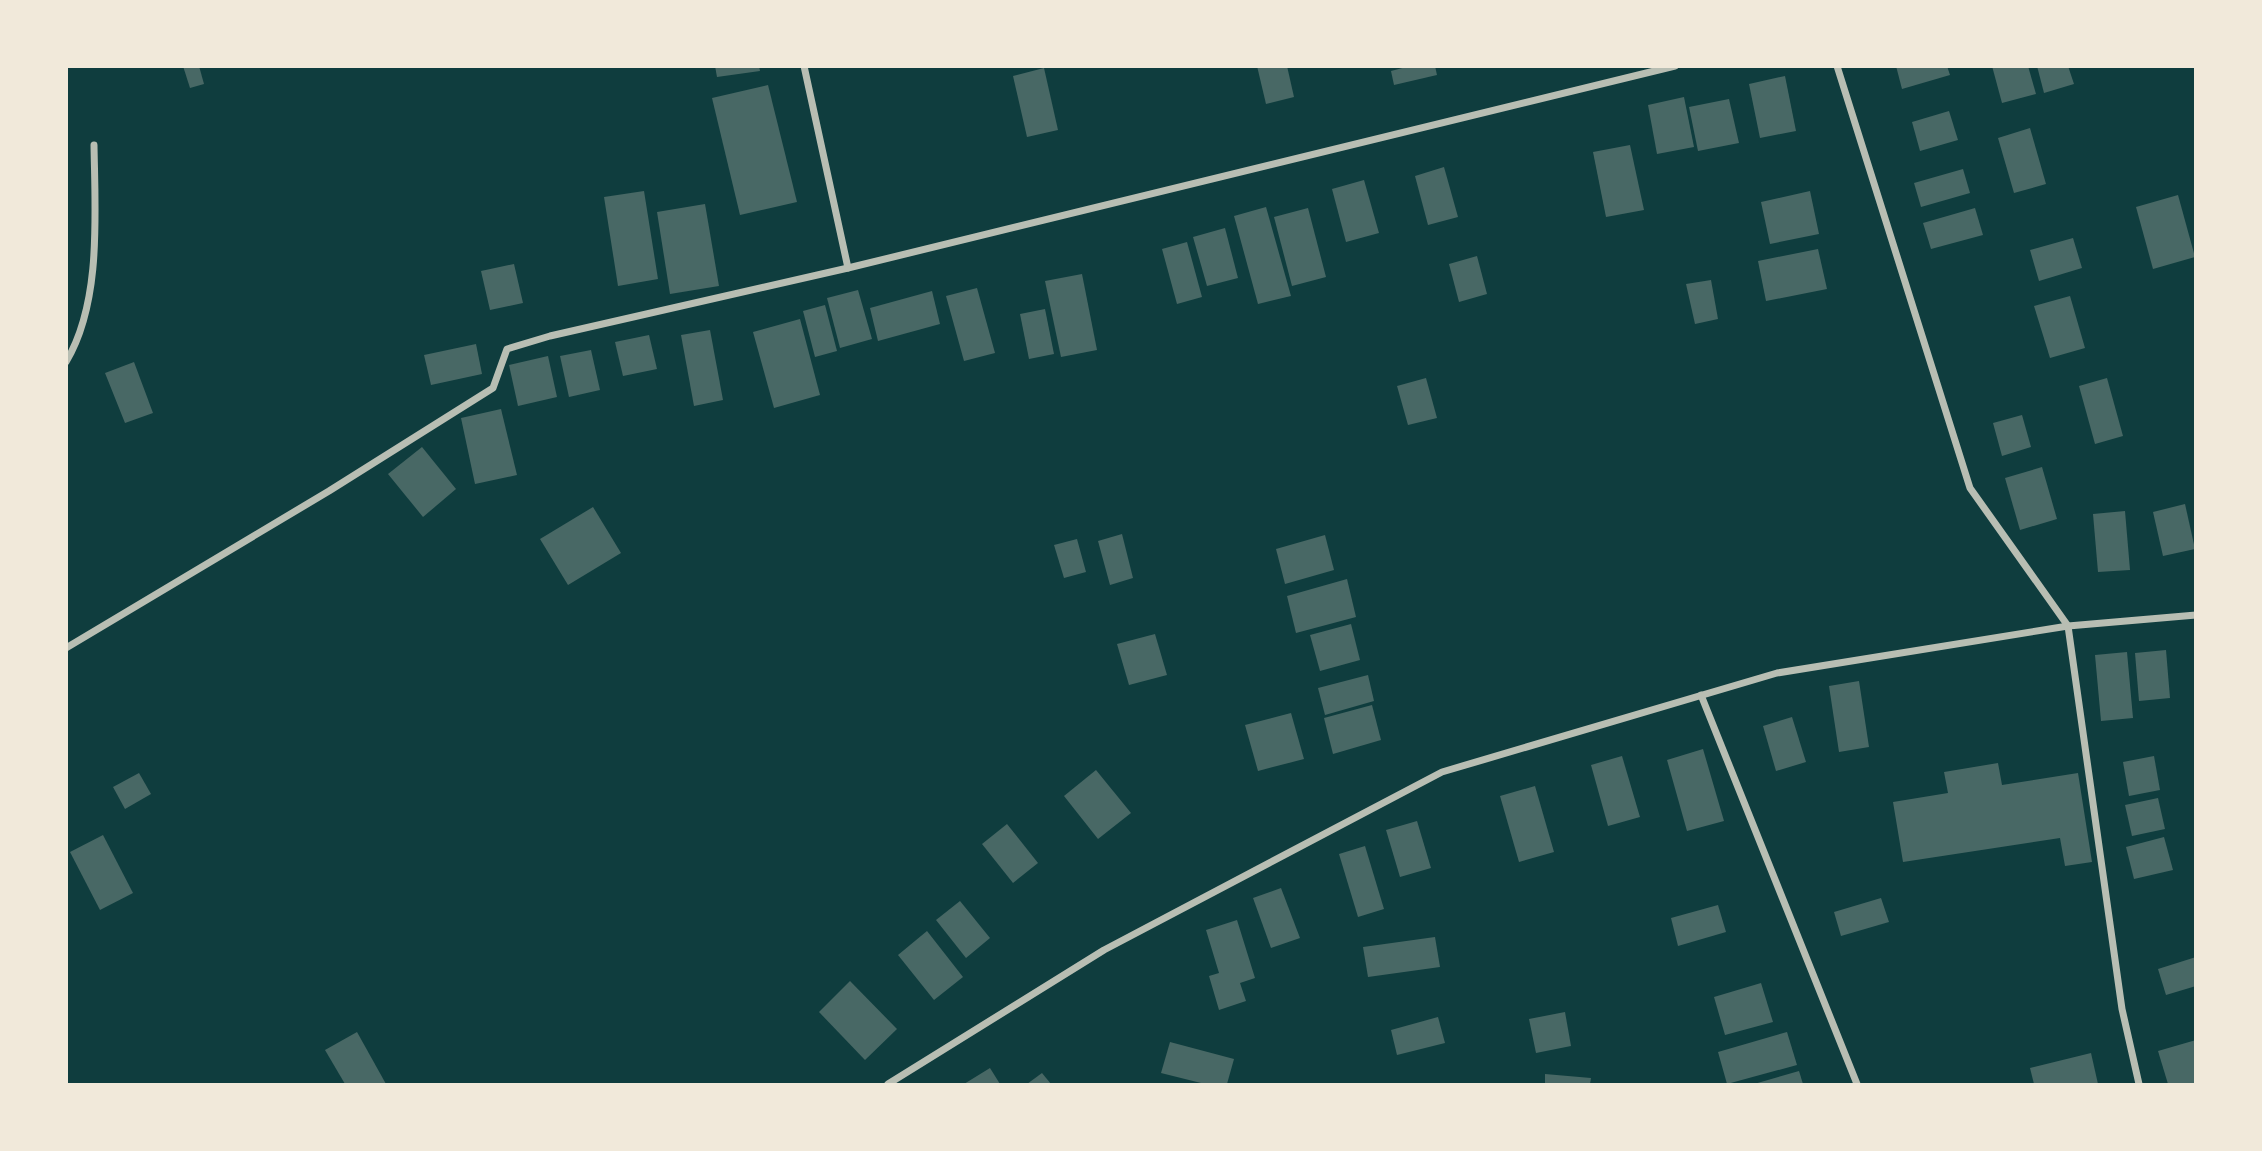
<svg xmlns="http://www.w3.org/2000/svg" width="2262" height="1151" viewBox="0 0 2262 1151" font-family="'DM Sans',sans-serif">
  <style>
    .building { fill: #486865 }
    .lines { fill: none; stroke-linecap: round; stroke-linejoin: round }
    .minor { stroke: #b8beb3; stroke-width: 7 }
  </style>
  <rect width="100%" height="100%" fill="#0f3d3e"/>
  <g class="building">
    <path d="M 183,66 L 199,66 L 204,84 L 190,88 Z"/>
    <path d="M 715,66 L 759,66 L 760,71 L 717,77 Z"/>
    <path d="M 1257,66 L 1287,66 L 1294,97 L 1266,104 Z"/>
    <path d="M 1410,66 L 1435,66 L 1437,75 L 1394,85 L 1391,71 Z"/>
    <path d="M 1896,66 L 1947,66 L 1950,75 L 1902,89 Z"/>
    <path d="M 1992,66 L 2028,66 L 2036,94 L 2002,103 Z"/>
    <path d="M 2037,66 L 2068,66 L 2074,84 L 2044,93 Z"/>
    <path d="M 1044,68 L 1058,130 L 1027,137 L 1013,76 Z"/>
    <path d="M 1785,76 L 1796,131 L 1760,138 L 1749,84 Z"/>
    <path d="M 768,85 L 797,202 L 740,215 L 712,98 Z"/>
    <path d="M 1684,97 L 1694,147 L 1657,154 L 1648,105 Z"/>
    <path d="M 1729,99 L 1739,143 L 1698,151 L 1689,107 Z"/>
    <path d="M 1949,111 L 1958,140 L 1920,151 L 1912,122 Z"/>
    <path d="M 2030,128 L 2046,184 L 2014,193 L 1998,138 Z"/>
    <path d="M 1630,145 L 1644,210 L 1606,217 L 1593,152 Z"/>
    <path d="M 1444,167 L 1458,217 L 1428,225 L 1415,176 Z"/>
    <path d="M 1963,169 L 1970,193 L 1921,207 L 1914,183 Z"/>
    <path d="M 1364,180 L 1379,233 L 1346,242 L 1332,189 Z"/>
    <path d="M 644,191 L 658,279 L 618,286 L 604,197 Z"/>
    <path d="M 1810,191 L 1819,234 L 1770,244 L 1761,202 Z"/>
    <path d="M 2178,195 L 2195,257 L 2153,269 L 2136,207 Z"/>
    <path d="M 705,204 L 719,286 L 670,294 L 657,212 Z"/>
    <path d="M 1266,207 L 1291,296 L 1258,304 L 1234,216 Z"/>
    <path d="M 1308,208 L 1326,277 L 1292,286 L 1274,217 Z"/>
    <path d="M 1975,208 L 1983,235 L 1931,249 L 1923,223 Z"/>
    <path d="M 1225,228 L 1238,278 L 1207,286 L 1193,237 Z"/>
    <path d="M 2073,238 L 2082,268 L 2039,281 L 2030,250 Z"/>
    <path d="M 1187,242 L 1202,297 L 1177,304 L 1162,249 Z"/>
    <path d="M 1818,249 L 1827,289 L 1766,301 L 1758,261 Z"/>
    <path d="M 1477,256 L 1487,294 L 1459,302 L 1449,264 Z"/>
    <path d="M 514,264 L 523,303 L 490,310 L 481,271 Z"/>
    <path d="M 1082,274 L 1097,350 L 1061,357 L 1045,281 Z"/>
    <path d="M 1711,280 L 1718,319 L 1695,324 L 1686,284 Z"/>
    <path d="M 977,288 L 995,353 L 964,361 L 946,296 Z"/>
    <path d="M 858,290 L 872,339 L 840,348 L 827,298 Z"/>
    <path d="M 932,291 L 940,324 L 878,341 L 870,308 Z"/>
    <path d="M 2070,296 L 2085,348 L 2050,358 L 2034,306 Z"/>
    <path d="M 825,305 L 837,351 L 815,357 L 803,311 Z"/>
    <path d="M 1045,309 L 1054,354 L 1029,359 L 1020,314 Z"/>
    <path d="M 800,319 L 820,395 L 774,408 L 753,332 Z"/>
    <path d="M 710,330 L 723,400 L 694,406 L 681,335 Z"/>
    <path d="M 649,335 L 657,369 L 623,376 L 615,342 Z"/>
    <path d="M 476,344 L 482,374 L 431,385 L 424,355 Z"/>
    <path d="M 591,350 L 600,390 L 569,397 L 560,356 Z"/>
    <path d="M 548,356 L 557,397 L 518,406 L 509,365 Z"/>
    <path d="M 134,362 L 153,413 L 125,423 L 105,373 Z"/>
    <path d="M 1426,378 L 1437,418 L 1408,425 L 1397,386 Z"/>
    <path d="M 2107,378 L 2123,436 L 2095,444 L 2079,386 Z"/>
    <path d="M 501,409 L 517,475 L 475,484 L 461,418 Z"/>
    <path d="M 2022,415 L 2031,447 L 2002,456 L 1993,423 Z"/>
    <path d="M 422,447 L 456,489 L 423,517 L 388,474 Z"/>
    <path d="M 2042,467 L 2057,519 L 2020,530 L 2005,478 Z"/>
    <path d="M 2185,504 L 2195,549 L 2163,556 L 2153,512 Z"/>
    <path d="M 593,507 L 621,553 L 568,585 L 540,539 Z"/>
    <path d="M 2125,511 L 2130,570 L 2098,572 L 2093,514 Z"/>
    <path d="M 1122,534 L 1133,578 L 1110,585 L 1098,541 Z"/>
    <path d="M 1325,535 L 1334,570 L 1285,584 L 1276,549 Z"/>
    <path d="M 1077,539 L 1086,572 L 1064,578 L 1054,545 Z"/>
    <path d="M 1347,579 L 1356,617 L 1296,633 L 1287,596 Z"/>
    <path d="M 1351,624 L 1360,660 L 1320,671 L 1310,635 Z"/>
    <path d="M 1155,634 L 1167,675 L 1129,685 L 1117,644 Z"/>
    <path d="M 2166,650 L 2170,698 L 2139,701 L 2135,653 Z"/>
    <path d="M 2127,652 L 2133,718 L 2101,721 L 2095,655 Z"/>
    <path d="M 1368,675 L 1374,701 L 1325,715 L 1318,688 Z"/>
    <path d="M 1859,681 L 1869,747 L 1839,752 L 1829,686 Z"/>
    <path d="M 1372,705 L 1381,740 L 1333,754 L 1324,718 Z"/>
    <path d="M 1291,713 L 1304,759 L 1258,771 L 1245,725 Z"/>
    <path d="M 1792,717 L 1806,762 L 1776,771 L 1763,726 Z"/>
    <path d="M 1703,749 L 1724,821 L 1687,831 L 1667,760 Z"/>
    <path d="M 1622,756 L 1640,817 L 1608,826 L 1591,765 Z"/>
    <path d="M 2154,756 L 2160,790 L 2129,796 L 2123,762 Z"/>
    <path d="M 1998,763 L 2002,785 L 2078,773 L 2092,862 L 2065,866 L 2060,838 L 1903,862 L 1893,802 L 1948,793 L 1944,772 Z"/>
    <path d="M 1096,770 L 1131,813 L 1098,839 L 1064,796 Z"/>
    <path d="M 139,773 L 151,794 L 125,809 L 113,787 Z"/>
    <path d="M 1535,786 L 1554,852 L 1519,862 L 1500,796 Z"/>
    <path d="M 2158,798 L 2165,829 L 2132,836 L 2125,805 Z"/>
    <path d="M 1417,821 L 1431,868 L 1400,877 L 1386,830 Z"/>
    <path d="M 1007,824 L 1038,863 L 1013,883 L 982,844 Z"/>
    <path d="M 103,835 L 133,893 L 100,910 L 70,852 Z"/>
    <path d="M 2164,837 L 2173,870 L 2134,879 L 2126,847 Z"/>
    <path d="M 1365,846 L 1384,909 L 1358,917 L 1339,854 Z"/>
    <path d="M 1281,888 L 1300,938 L 1271,948 L 1253,898 Z"/>
    <path d="M 1881,898 L 1889,922 L 1841,936 L 1834,912 Z"/>
    <path d="M 960,901 L 990,938 L 966,958 L 936,920 Z"/>
    <path d="M 1718,905 L 1726,932 L 1678,946 L 1671,918 Z"/>
    <path d="M 1237,920 L 1255,978 L 1240,983 L 1246,1001 L 1219,1010 L 1209,976 L 1219,973 L 1206,930 Z"/>
    <path d="M 927,931 L 963,977 L 934,1000 L 898,955 Z"/>
    <path d="M 1435,937 L 1440,967 L 1368,977 L 1363,947 Z"/>
    <path d="M 2196,957 L 2196,986 L 2166,995 L 2158,969 Z"/>
    <path d="M 850,981 L 897,1029 L 865,1060 L 819,1012 Z"/>
    <path d="M 1761,983 L 1773,1022 L 1725,1035 L 1714,997 Z"/>
    <path d="M 1565,1012 L 1571,1046 L 1536,1053 L 1529,1019 Z"/>
    <path d="M 1438,1017 L 1445,1043 L 1397,1055 L 1391,1030 Z"/>
    <path d="M 357,1032 L 386,1084 L 345,1084 L 325,1050 Z"/>
    <path d="M 1787,1032 L 1797,1065 L 1727,1084 L 1718,1052 Z"/>
    <path d="M 2196,1040 L 2196,1084 L 2168,1084 L 2158,1051 Z"/>
    <path d="M 1170,1042 L 1234,1059 L 1227,1084 L 1205,1084 L 1161,1073 Z"/>
    <path d="M 2091,1053 L 2098,1084 L 2034,1084 L 2030,1068 Z"/>
    <path d="M 990,1068 L 1000,1084 L 964,1084 Z"/>
    <path d="M 1799,1071 L 1803,1084 L 1754,1084 Z"/>
    <path d="M 1042,1073 L 1051,1084 L 1027,1084 Z"/>
    <path d="M 1545,1074 L 1591,1078 L 1590,1084 L 1545,1084 Z"/>
  </g>
  <g class="lines">
    <g class="minor">
      <path d="M 804,66 L 848,268"/>
      <path d="M 1837,66 L 1970,488 L 2068,626 L 2122,1009 L 2139,1084"/>
      <path d="M 66,362 C 102,302 95,212 94,145"/>
      <path d="M 66,648 L 329,491 L 493,388 L 507,349 L 550,336 L 848,268 L 1675,66"/>
      <path d="M 1701,695 L 1857,1084"/>
      <path d="M 888,1084 L 1104,950 L 1442,772 L 1777,673 L 2068,626 L 2196,615"/>
    </g>
  </g>
  <rect width="2262" height="1151" fill="none" stroke="#f1e9da" stroke-width="136"/>
</svg>
